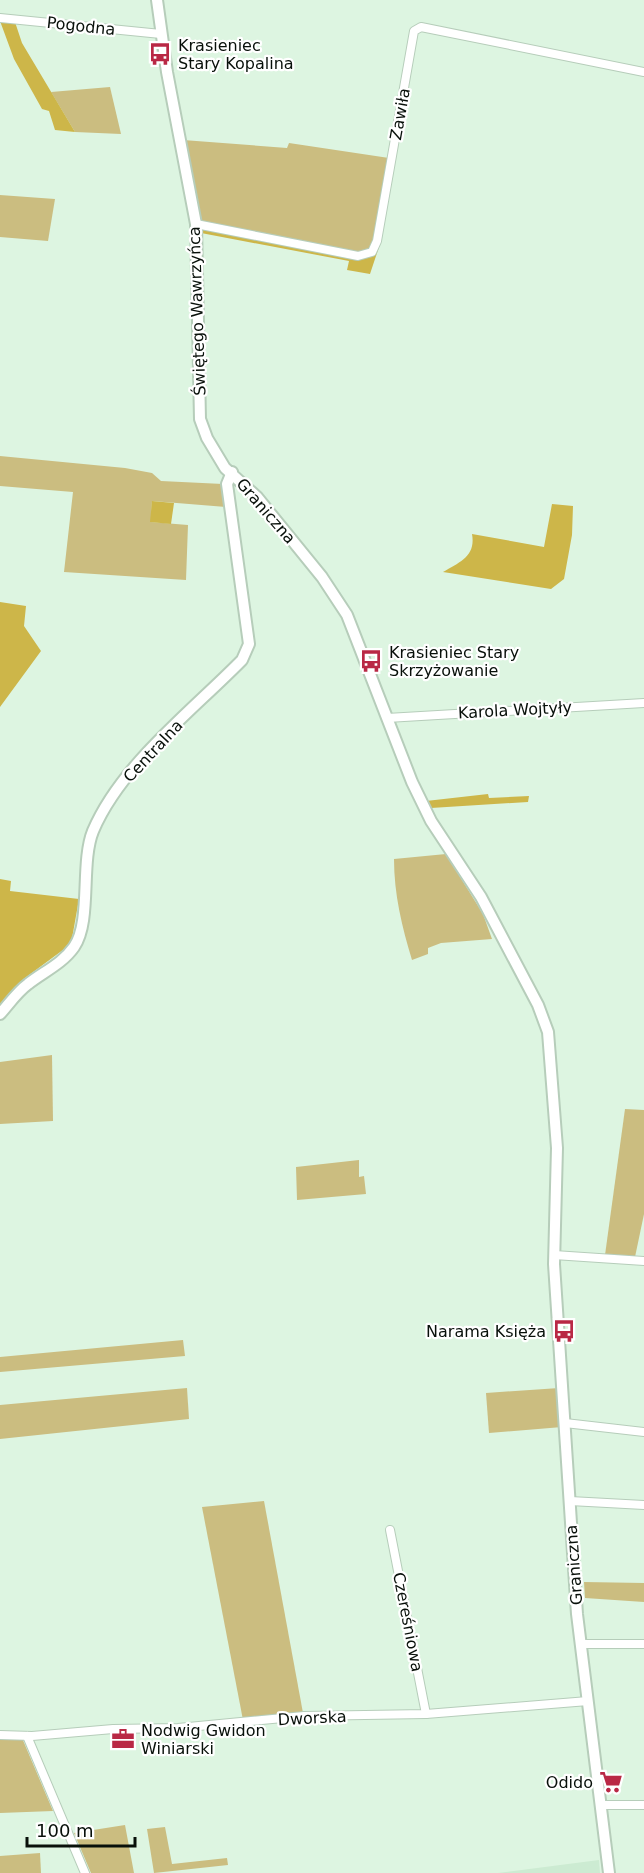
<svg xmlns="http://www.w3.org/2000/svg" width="644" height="1873" viewBox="0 0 644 1873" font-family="'DejaVu Sans',sans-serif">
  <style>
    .built { fill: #ccebd2 }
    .green { fill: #cbbd80 }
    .forest { fill: #cdb649 }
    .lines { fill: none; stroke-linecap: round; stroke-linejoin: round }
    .street-casing { stroke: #b6cdba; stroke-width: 10 }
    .secondary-casing { stroke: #b6cdba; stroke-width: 14 }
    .street { stroke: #fff; stroke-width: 8 }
    .secondary { stroke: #fff; stroke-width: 10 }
    .labels { text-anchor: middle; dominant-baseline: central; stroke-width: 4.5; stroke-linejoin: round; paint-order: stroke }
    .street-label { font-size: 16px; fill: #08100a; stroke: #fff }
    .poi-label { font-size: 16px; fill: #08100a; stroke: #fff; text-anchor: start }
  </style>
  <rect width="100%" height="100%" fill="#ddf5e1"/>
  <path class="built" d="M 599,1860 L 600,1873 L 498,1873 Z"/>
  <g class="green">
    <path d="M 110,87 L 121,134 L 75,132 L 51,92 Z"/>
    <path d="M 183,140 L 287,148 L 289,143 L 389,158 L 376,242 L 370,251 L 359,254 L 199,222 Z"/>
    <path d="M 0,195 L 55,199 L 48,241 L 0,237 Z"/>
    <path d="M 0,456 L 125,468 L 152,473 L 161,481 L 223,484 L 226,507 L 152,501 L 151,522 L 188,525 L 186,580 L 64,572 L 73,492 L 0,486 Z"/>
    <path d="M 446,854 L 483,914 L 492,939 L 441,943 L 428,948 L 428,954 L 412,960 C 402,927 394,894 394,859 Z"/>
    <path d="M 52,1055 L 53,1121 L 0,1124 L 0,1062 Z"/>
    <path d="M 625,1109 L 644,1110 L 644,1214 L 635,1257 L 605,1255 Z"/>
    <path d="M 359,1160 L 359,1177 L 364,1176 L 366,1194 L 297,1200 L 296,1167 Z"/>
    <path d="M 183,1340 L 185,1356 L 0,1372 L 0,1357 Z"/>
    <path d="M 187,1388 L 189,1419 L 0,1439 L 0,1405 Z"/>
    <path d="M 559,1388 L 562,1427 L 489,1433 L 486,1393 Z"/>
    <path d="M 264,1501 L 303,1713 L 243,1720 L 202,1507 Z"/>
    <path d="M 584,1582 L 644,1583 L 644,1602 L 585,1598 Z"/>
    <path d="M 0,1738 L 22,1738 L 53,1811 L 0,1813 Z"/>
    <path d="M 125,1825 L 134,1873 L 91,1873 L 74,1833 Z"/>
    <path d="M 165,1827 L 172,1864 L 227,1858 L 228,1865 L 154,1873 L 147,1829 Z"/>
    <path d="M 40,1853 L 41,1873 L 0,1873 L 0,1856 Z"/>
  </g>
  <g class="forest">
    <path d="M 0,21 L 15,22 L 22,43 L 75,132 L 55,130 L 49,111 L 42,109 L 14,59 Z"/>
    <path d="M 203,227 L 370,256 L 380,244 L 370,274 L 347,270 L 349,261 L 201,233 L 200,229 Z"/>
    <path d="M 152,501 L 174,503 L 171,524 L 150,522 Z"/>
    <path d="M 552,504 L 573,506 L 572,535 L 564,579 L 551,589 L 443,572 C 460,562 476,556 472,534 L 544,547 Z"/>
    <path d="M 0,602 L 26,606 L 24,626 L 41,651 L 0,707 Z"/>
    <path d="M 488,794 L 489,798 L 529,796 L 528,802 L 431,808 L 426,801 Z"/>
    <path d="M 0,879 L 11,881 L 10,891 L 79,899 L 71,944 L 25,978 L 0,1006 Z"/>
  </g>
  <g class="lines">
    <g class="street-casing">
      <g id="street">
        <path d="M 0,18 L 161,34"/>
        <path d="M 196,224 L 358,256 L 372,252 L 377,241 L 414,31 L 421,27 L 644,72"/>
        <path d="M 387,718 L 644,703"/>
        <path d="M 554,1255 L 644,1261"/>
        <path d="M 565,1423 L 644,1432"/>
        <path d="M 570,1501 L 644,1505"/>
        <path d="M 390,1530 L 426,1714"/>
        <path d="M 581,1644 L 644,1644"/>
        <path d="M 0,1735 L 32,1736 L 113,1729 L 178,1728 L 304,1716 L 426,1714 L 588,1701"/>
        <path d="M 27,1736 L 85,1873"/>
        <path d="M 600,1805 L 644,1805"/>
      </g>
    </g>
    <g class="secondary-casing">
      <g id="secondary">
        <path d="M 157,0 L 167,72 L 196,224 L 200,419 L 207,438 L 225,468 L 257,497 L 322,577 L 347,615 L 412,782 L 431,821 L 481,897 L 538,1005 L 548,1032 L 557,1148 L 554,1264 L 577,1614 L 609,1873"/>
        <path d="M 0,1014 C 9,1004 17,992 28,984 C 43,972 62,964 74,947 C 92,921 80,863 93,831 C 121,765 192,711 242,660 L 249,644 L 227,484 L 232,472"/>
      </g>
    </g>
    <use href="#street" class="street"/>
    <use href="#secondary" class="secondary"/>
  </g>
  <defs>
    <g id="bus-bare" transform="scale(1.8)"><path d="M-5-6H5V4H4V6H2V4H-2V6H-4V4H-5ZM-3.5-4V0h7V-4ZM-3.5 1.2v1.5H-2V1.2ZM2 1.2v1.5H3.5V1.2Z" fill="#b92845" stroke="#fff" stroke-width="2.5" paint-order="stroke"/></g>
    <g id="office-bare" transform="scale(1.8)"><path d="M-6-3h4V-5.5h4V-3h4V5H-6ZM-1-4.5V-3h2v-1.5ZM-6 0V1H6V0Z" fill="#b92845" stroke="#fff" stroke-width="2.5" paint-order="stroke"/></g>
    <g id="supermarket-bare" transform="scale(1.8)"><path d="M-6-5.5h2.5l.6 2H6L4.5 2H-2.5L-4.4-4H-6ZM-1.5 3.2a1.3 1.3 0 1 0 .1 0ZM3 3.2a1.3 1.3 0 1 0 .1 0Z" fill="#b92845" stroke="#fff" stroke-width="2.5" paint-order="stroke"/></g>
  </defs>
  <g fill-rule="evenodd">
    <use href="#bus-bare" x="160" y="54"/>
    <use href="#bus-bare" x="371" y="661"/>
    <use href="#bus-bare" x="564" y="1331"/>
    <use href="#office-bare" x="123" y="1739"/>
    <use href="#supermarket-bare" x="611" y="1782"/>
  </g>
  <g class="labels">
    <g class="street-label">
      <text transform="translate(81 26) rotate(6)">Pogodna</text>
      <text transform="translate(400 114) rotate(-80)">Zawiła</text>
      <text transform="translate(197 311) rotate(-92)">Świętego Wawrzyńca</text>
      <text transform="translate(266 511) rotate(49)">Graniczna</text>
      <text transform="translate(515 710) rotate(-3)">Karola Wojtyły</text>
      <text transform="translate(153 751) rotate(-47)">Centralna</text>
      <text transform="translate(574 1565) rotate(-94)">Graniczna</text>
      <text transform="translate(408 1622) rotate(79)">Czereśniowa</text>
      <text transform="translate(312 1718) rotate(-3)">Dworska</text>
    </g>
    <g class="poi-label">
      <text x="178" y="45">Krasieniec<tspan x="178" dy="18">Stary Kopalina</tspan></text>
      <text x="389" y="652">Krasieniec Stary<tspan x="389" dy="18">Skrzyżowanie</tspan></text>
      <text x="546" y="1331" text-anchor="end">Narama Księża</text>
      <text x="141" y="1730">Nodwig Gwidon<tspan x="141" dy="18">Winiarski</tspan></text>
      <text x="593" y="1782" text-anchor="end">Odido</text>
    </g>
  </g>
  <path d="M27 1837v9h108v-9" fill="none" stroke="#08100a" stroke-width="3"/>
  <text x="36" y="1837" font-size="18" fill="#08100a" stroke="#ffffff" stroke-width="4.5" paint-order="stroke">100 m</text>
</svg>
